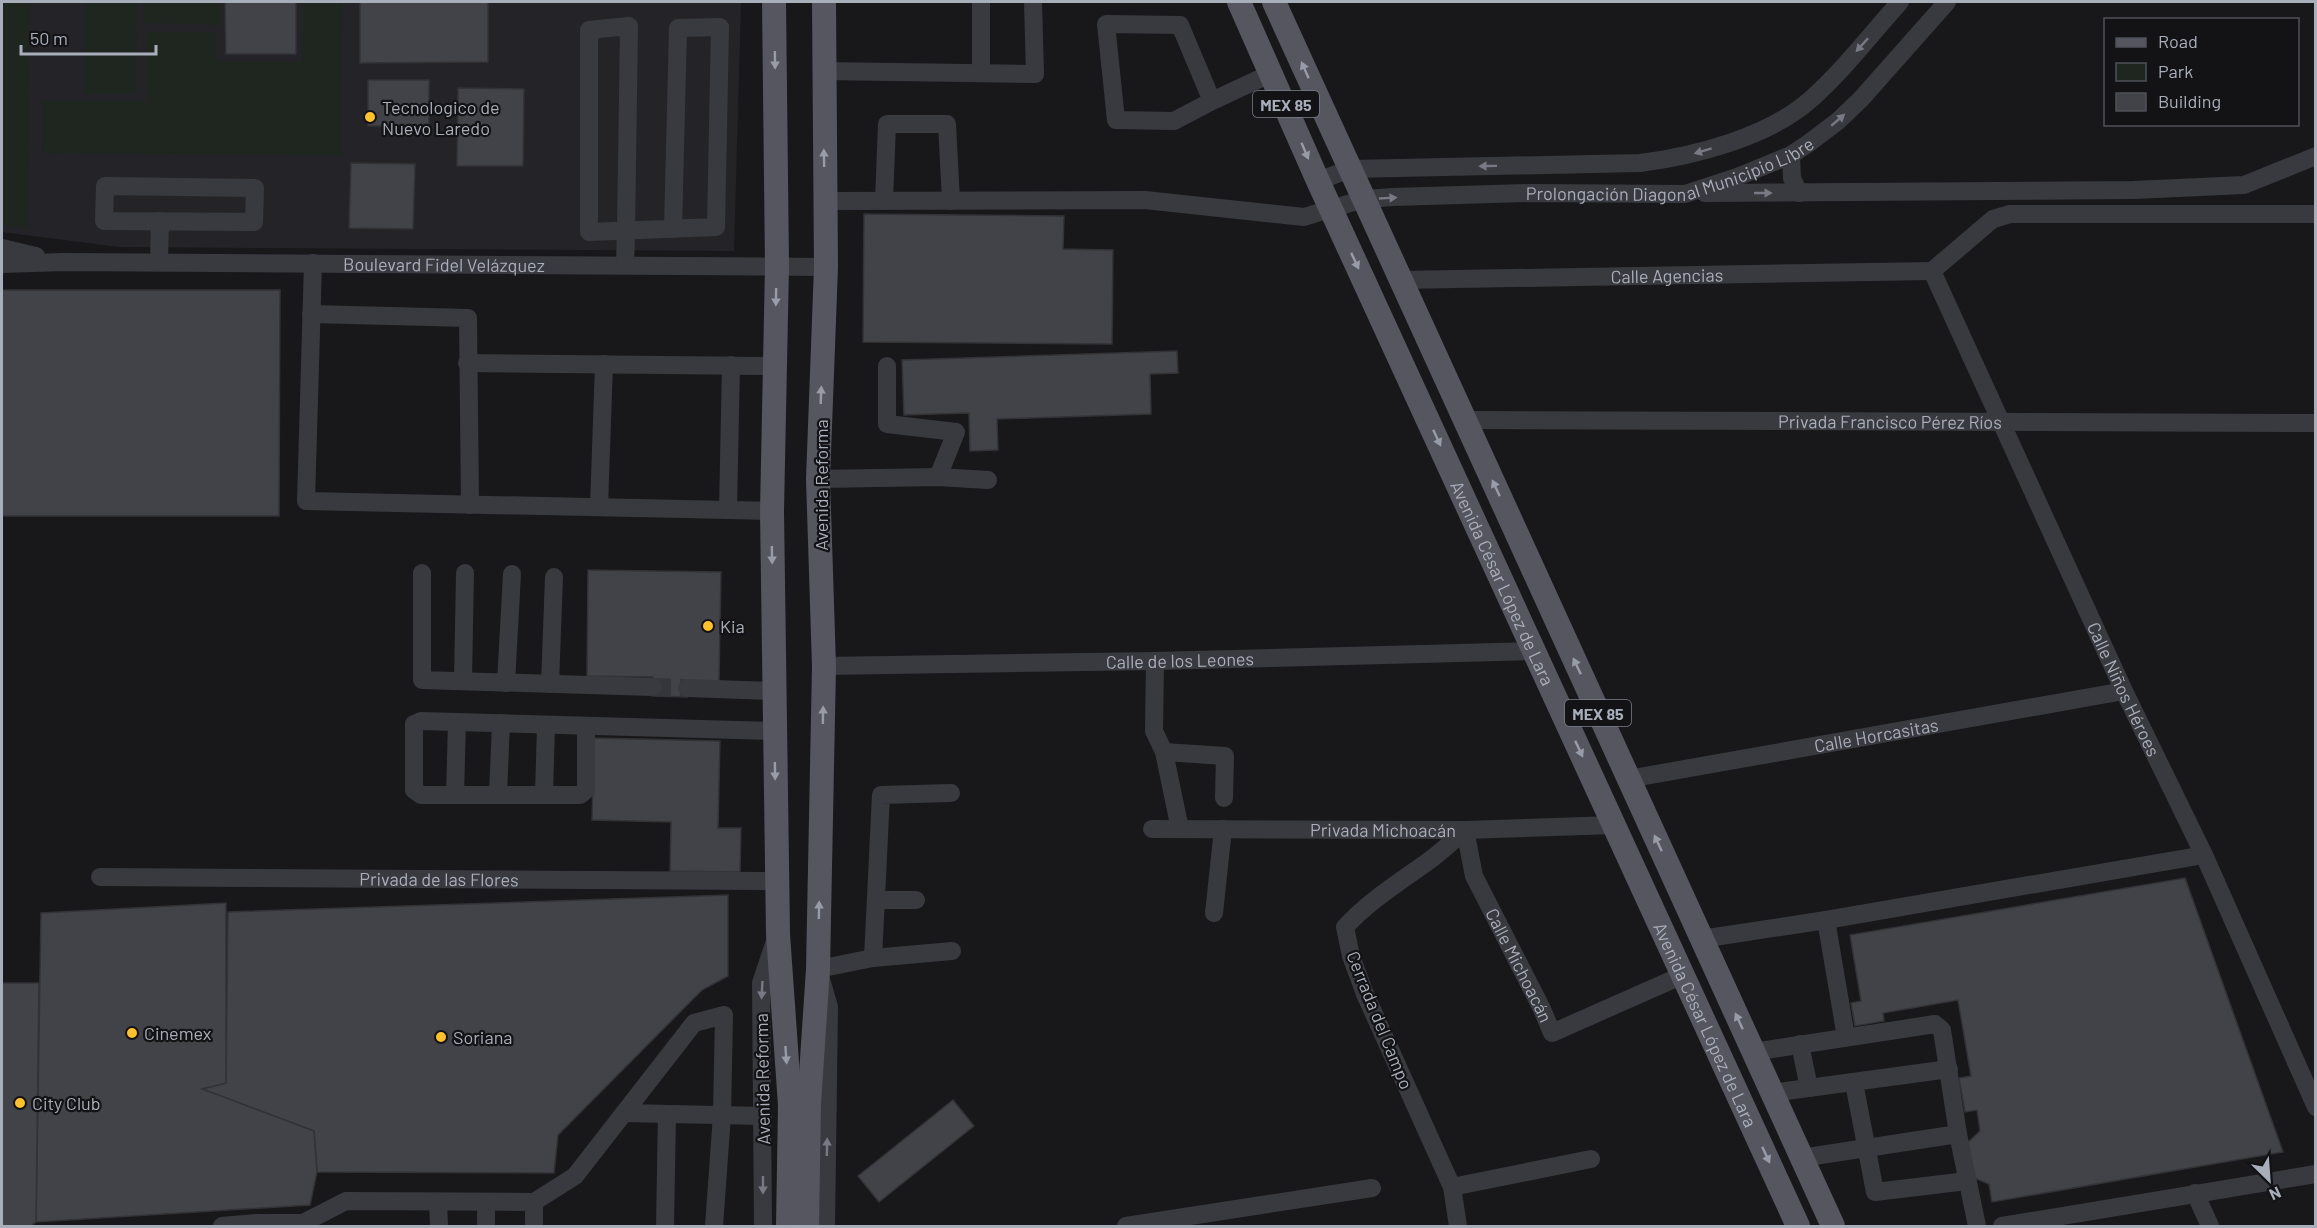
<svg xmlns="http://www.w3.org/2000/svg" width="2317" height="1228" viewBox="0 0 2317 1228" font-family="Barlow,sans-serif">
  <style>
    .built { fill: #242428 }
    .green { fill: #1e261f }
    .building { fill: #424348; stroke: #323237; stroke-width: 1.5 }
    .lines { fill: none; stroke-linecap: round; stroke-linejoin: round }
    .minor-tunnel { stroke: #35363b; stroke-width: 18; stroke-dasharray: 18 9; stroke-linecap: butt }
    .minor { stroke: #393a40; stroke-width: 18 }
    .major { stroke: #55565f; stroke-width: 24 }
    .oneway { fill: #777a84 }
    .oneway2 { fill: #989ca9 }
    .poi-dot { fill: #ffc12c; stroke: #131316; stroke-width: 2 }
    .labels { text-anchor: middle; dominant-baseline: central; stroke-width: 4.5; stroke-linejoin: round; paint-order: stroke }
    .shield { fill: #131316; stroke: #7c808a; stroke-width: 1.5 }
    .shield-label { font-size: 16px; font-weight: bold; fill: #a9aebb }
    .poi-label { font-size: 18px; fill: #a9aebb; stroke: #131316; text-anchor: start }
    .street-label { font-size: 18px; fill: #a9aebb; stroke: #131316 }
  </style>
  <rect width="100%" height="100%" fill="#18181b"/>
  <path class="built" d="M 2,2 L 741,2 L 734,251 L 119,247 L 2,232 Z"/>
  <g class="green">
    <path d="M 2,2 L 30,2 L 28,228 L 2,224 Z"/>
    <path d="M 85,2 L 137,2 L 136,94 L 84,94 Z"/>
    <path d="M 143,2 L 221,2 L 221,25 L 143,23 Z"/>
    <path d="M 303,2 L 342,2 L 341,155 L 42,153 L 43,101 L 147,101 L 147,32 L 217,32 L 217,62 L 302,62 Z"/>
  </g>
  <g class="building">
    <path d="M 225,2 L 296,2 L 296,54 L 226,54 Z"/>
    <path d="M 360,2 L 488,2 L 488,62 L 360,63 Z"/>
    <rect x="368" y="80" width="61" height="46"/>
    <path d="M 458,88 L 524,89 L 523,166 L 457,166 Z"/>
    <path d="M 351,163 L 415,164 L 413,229 L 349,228 Z"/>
    <path d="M 864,214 L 1064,216 L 1063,249 L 1113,250 L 1112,344 L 863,342 Z"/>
    <path d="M 2,290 L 280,290 L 279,516 L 2,516 Z"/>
    <path d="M 1177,351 L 1178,373 L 1150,374 L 1151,414 L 997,419 L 998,450 L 970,451 L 969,413 L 904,415 L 902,360 Z"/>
    <path d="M 588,570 L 721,572 L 719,680 L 687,697 L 652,696 L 653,677 L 587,676 Z"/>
    <path d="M 594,738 L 720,741 L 718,828 L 741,828 L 740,872 L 670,871 L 671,822 L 592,820 Z"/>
    <path d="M 2185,878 L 2283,1152 L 1992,1202 L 1989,1184 L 1967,1175 L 1962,1148 L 1980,1131 L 1977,1110 L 1965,1112 L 1959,1078 L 1971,1076 L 1958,1000 L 1883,1013 L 1884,1021 L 1855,1026 L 1851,1003 L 1861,1001 L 1850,935 Z"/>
    <path d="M 728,895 L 728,976 L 702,990 L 558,1135 L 554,1173 L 317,1172 L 314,1131 L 202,1089 L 226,1083 L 228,912 Z"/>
    <path d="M 226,903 L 226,1083 L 202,1089 L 314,1131 L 317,1172 L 310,1205 L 36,1222 L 41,913 Z"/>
    <path d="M 2,983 L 39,983 L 36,1222 L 31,1226 L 2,1226 Z"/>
    <path d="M 953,1100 L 974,1126 L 879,1202 L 858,1176 Z"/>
  </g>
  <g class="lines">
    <path class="minor-tunnel" d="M 653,687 L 687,688"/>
    <g class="minor">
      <path d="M 981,2 L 981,73"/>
      <path d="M 823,71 L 1035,74 L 1033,2"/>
      <path d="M 1212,101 L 1180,25 L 1106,24 L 1116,120 L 1174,121 L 1212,101 L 1272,73"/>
      <path d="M 1791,155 L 1792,178 L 1799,193"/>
      <path d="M 1318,181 L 1350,169 L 1640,163 C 1695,156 1768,137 1810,100 C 1843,71 1871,34 1900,2"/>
      <path d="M 105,186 L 255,188 L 254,222 L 104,221 Z"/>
      <path d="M 1705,193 L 2134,190 L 2244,185 L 2316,156"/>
      <path id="s1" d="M 824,201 L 1145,200 L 1304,217 L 1364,199 L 1393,197 L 1530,193 L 1685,194 L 1737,177 L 1791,155 L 1809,143 L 1838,121 L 1861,99 L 1947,2"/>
      <path d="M 884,201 L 887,124 L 947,124 L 951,201"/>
      <path d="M 2,248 L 36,256"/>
      <path d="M 159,262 L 160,221"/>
      <path d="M 313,263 L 306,501 L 772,511"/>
      <path id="s2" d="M 2,264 L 64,262 L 826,267"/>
      <path d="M 625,265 L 626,232 L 629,26 L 589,30 L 589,232 L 716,227 L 720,27 L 678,28 L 673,229"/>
      <path id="s3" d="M 1932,271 L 2124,691 L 2204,855 L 2316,1107"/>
      <path d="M 1932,271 L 1993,219 L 2010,214 L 2316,214"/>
      <path id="s4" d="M 1400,280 L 1932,271"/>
      <path d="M 311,314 L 468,318 L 470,505"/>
      <path d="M 467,363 L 774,366"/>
      <path d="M 887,366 L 887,424 L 956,432 L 938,477"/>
      <path id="s5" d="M 1464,420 L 2316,423"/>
      <path d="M 818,479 L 938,477 L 988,480"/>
      <path d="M 599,507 L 604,364"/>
      <path d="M 728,510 L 731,365"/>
      <path d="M 422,573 L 422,680 L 653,687"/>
      <path d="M 1155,661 L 1154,731 L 1164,752 L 1180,829"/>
      <path id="s6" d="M 824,666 L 1155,661 L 1534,651"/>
      <path d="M 463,681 L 465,573"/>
      <path d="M 506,683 L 512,574"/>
      <path d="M 550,684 L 554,577"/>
      <path d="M 687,688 L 774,691"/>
      <path d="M 586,727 L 586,790 L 580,795 L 421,795 L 414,790 L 414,724 L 421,721 L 775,731"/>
      <path d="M 1164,752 L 1225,756 L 1224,798"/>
      <path id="s7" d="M 1628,779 L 2124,691"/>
      <path d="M 455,795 L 457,722"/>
      <path d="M 498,795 L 501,723"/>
      <path d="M 544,795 L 546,725"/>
      <path id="s8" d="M 1152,829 L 1465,830 L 1614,825"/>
      <path id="s9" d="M 1465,830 L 1474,876 L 1542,1009 L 1552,1033 L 1683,975"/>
      <path id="s10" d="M 100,877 L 777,881"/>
      <path d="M 876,900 L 916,900"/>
      <path d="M 1214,913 L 1223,829"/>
      <path d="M 1826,920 L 1846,1037"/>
      <path d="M 1701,939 L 1826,920 L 2204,855"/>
      <path d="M 873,958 L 881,795 L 951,793"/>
      <path d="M 1800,1044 L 1809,1088"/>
      <path d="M 1753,1052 L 1935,1024 L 1942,1030 L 1958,1134 L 1977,1226"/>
      <path d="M 1854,1083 L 1875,1192 L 1967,1181"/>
      <path d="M 1772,1093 L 1949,1069"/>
      <path d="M 624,1113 L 763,1116"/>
      <path d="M 1801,1158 L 1958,1134"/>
      <path d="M 1452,1187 L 1591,1159"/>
      <path d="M 2195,1193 L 2210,1226"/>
      <path d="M 438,1202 L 439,1226"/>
      <path d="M 534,1202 L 534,1226"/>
      <path d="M 222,1226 L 257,1223 L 303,1223 L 346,1201 L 534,1202 L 575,1176 L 694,1023 L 724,1015 L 722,1115 L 714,1226"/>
      <path d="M 486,1226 L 486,1202"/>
      <path d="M 665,1226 L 667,1114"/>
      <path d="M 763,1226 L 761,983 L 775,941"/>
      <path d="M 826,1226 L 829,1007 L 818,969 L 873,958 L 952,951"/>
      <path d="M 1126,1226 L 1372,1188"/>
      <path d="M 1458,1226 L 1452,1187 L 1365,994 L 1351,956 L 1345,927 C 1370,900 1400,882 1430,860 C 1442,851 1454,840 1465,830"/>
      <path d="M 2002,1226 L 2316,1174"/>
    </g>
    <g class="major">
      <path d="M 774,2 L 777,266 L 772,511 L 778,934 L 790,1105 L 788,1226"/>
      <path id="s11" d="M 1239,2 L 1318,181 L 1798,1226"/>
      <path d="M 1274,2 L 1833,1226"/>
      <path d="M 807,1226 L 809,1104 L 818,969 L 824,666 L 818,479 L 826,267 L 824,2"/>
    </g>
  </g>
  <defs><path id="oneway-solid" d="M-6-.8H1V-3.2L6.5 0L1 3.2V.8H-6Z" transform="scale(1.5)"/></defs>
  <g class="oneway">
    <use href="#oneway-solid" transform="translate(1862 45) rotate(132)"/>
    <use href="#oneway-solid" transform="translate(1838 120) rotate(-41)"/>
    <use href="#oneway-solid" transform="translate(1703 151) rotate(163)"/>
    <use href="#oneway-solid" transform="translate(1488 166) rotate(179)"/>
    <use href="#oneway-solid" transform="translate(1763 193)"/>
    <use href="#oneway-solid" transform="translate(1388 198) rotate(-3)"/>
    <use href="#oneway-solid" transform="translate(762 990) rotate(93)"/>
    <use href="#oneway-solid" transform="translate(827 1147) rotate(-89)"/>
    <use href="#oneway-solid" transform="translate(763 1185) rotate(90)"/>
  </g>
  <g class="oneway2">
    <use href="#oneway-solid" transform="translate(775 60) rotate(89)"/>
    <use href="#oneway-solid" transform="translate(1305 70) rotate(-114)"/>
    <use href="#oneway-solid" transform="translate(1305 151) rotate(67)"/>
    <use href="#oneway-solid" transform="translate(824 158) rotate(-91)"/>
    <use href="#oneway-solid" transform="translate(1355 261) rotate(65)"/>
    <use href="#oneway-solid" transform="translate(776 297) rotate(91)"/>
    <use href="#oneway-solid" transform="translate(821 395) rotate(-88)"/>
    <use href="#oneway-solid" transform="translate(1437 438) rotate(65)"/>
    <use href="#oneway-solid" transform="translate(1496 488) rotate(-115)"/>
    <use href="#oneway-solid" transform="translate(772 555) rotate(89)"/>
    <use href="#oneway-solid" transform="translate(1577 666) rotate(-115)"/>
    <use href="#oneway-solid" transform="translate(823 715) rotate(-89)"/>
    <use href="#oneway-solid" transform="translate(1579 749) rotate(65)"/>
    <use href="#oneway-solid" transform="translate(775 771) rotate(89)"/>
    <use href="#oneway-solid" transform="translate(1658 843) rotate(-115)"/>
    <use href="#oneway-solid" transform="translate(819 910) rotate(-89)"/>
    <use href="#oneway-solid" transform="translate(1739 1021) rotate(-115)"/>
    <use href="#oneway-solid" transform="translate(786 1055) rotate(86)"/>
    <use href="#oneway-solid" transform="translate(1766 1155) rotate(65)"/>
  </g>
  <g class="poi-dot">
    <circle cx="370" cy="117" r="6"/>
    <circle cx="708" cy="626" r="6"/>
    <circle cx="132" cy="1033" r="6"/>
    <circle cx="441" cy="1037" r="6"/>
    <circle cx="20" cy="1103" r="6"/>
  </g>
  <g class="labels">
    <g class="shield">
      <rect x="1253" y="91" width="66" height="26" rx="4.5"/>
      <rect x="1565" y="700" width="66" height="26" rx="4.5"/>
    </g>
    <g class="shield-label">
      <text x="1286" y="104">MEX 85</text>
      <text x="1598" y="713">MEX 85</text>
    </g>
    <g class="poi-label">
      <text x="382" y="107">Tecnologico de<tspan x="382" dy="21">Nuevo Laredo</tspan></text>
      <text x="720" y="626">Kia</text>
      <text x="144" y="1033">Cinemex</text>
      <text x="453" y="1037">Soriana</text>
      <text x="32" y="1103">City Club</text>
    </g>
    <g class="street-label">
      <text stroke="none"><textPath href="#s1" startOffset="854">Prolongación Diagonal Municipio Libre</textPath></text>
      <text stroke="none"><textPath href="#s2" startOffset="442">Boulevard Fidel Velázquez</textPath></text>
      <text stroke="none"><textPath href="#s4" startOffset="267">Calle Agencias</textPath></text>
      <text stroke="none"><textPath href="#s5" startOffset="426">Privada Francisco Pérez Ríos</textPath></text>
      <text transform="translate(821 485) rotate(-90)">Avenida Reforma</text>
      <text stroke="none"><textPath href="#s11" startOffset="638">Avenida César López de Lara</textPath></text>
      <text stroke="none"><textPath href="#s6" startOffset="356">Calle de los Leones</textPath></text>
      <text stroke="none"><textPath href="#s3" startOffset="460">Calle Niños Héroes</textPath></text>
      <text stroke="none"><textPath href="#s7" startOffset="252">Calle Horcasitas</textPath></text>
      <text stroke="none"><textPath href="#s8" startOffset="231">Privada Michoacán</textPath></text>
      <text stroke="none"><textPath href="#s10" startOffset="339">Privada de las Flores</textPath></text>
      <text stroke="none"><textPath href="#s9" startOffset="147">Calle Michoacán</textPath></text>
      <text transform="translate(1380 1020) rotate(68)">Cerrada del Campo</text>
      <text stroke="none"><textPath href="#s11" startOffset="1124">Avenida César López de Lara</textPath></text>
      <text transform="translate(762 1079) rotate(-91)">Avenida Reforma</text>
    </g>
  </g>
  <rect width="2317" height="1228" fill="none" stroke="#a9aebb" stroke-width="6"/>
  <rect x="2104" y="18" width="195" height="108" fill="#131316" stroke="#4f5158" stroke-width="1.5"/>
  <rect x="2116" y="38" width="30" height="9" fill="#55565f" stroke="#4f5158" stroke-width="1.5"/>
  <text x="2158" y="48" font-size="18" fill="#a9aebb">Road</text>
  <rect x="2116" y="63" width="30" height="18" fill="#1e261f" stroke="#4f5158" stroke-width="1.5"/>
  <text x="2158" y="78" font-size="18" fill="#a9aebb">Park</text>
  <rect x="2116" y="93" width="30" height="18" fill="#424348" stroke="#4f5158" stroke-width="1.5"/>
  <text x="2158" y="108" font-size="18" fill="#a9aebb">Building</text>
  <g transform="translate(2269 1180) rotate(155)" stroke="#131316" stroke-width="4.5" paint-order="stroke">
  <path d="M0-4.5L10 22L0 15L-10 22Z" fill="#a9aebb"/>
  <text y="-9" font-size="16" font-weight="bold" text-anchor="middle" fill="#a9aebb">N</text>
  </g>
  <path d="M21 45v9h135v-9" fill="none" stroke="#a9aebb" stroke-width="3"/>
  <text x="30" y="45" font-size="18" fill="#a9aebb" stroke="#131316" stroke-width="4.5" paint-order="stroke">50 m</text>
</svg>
